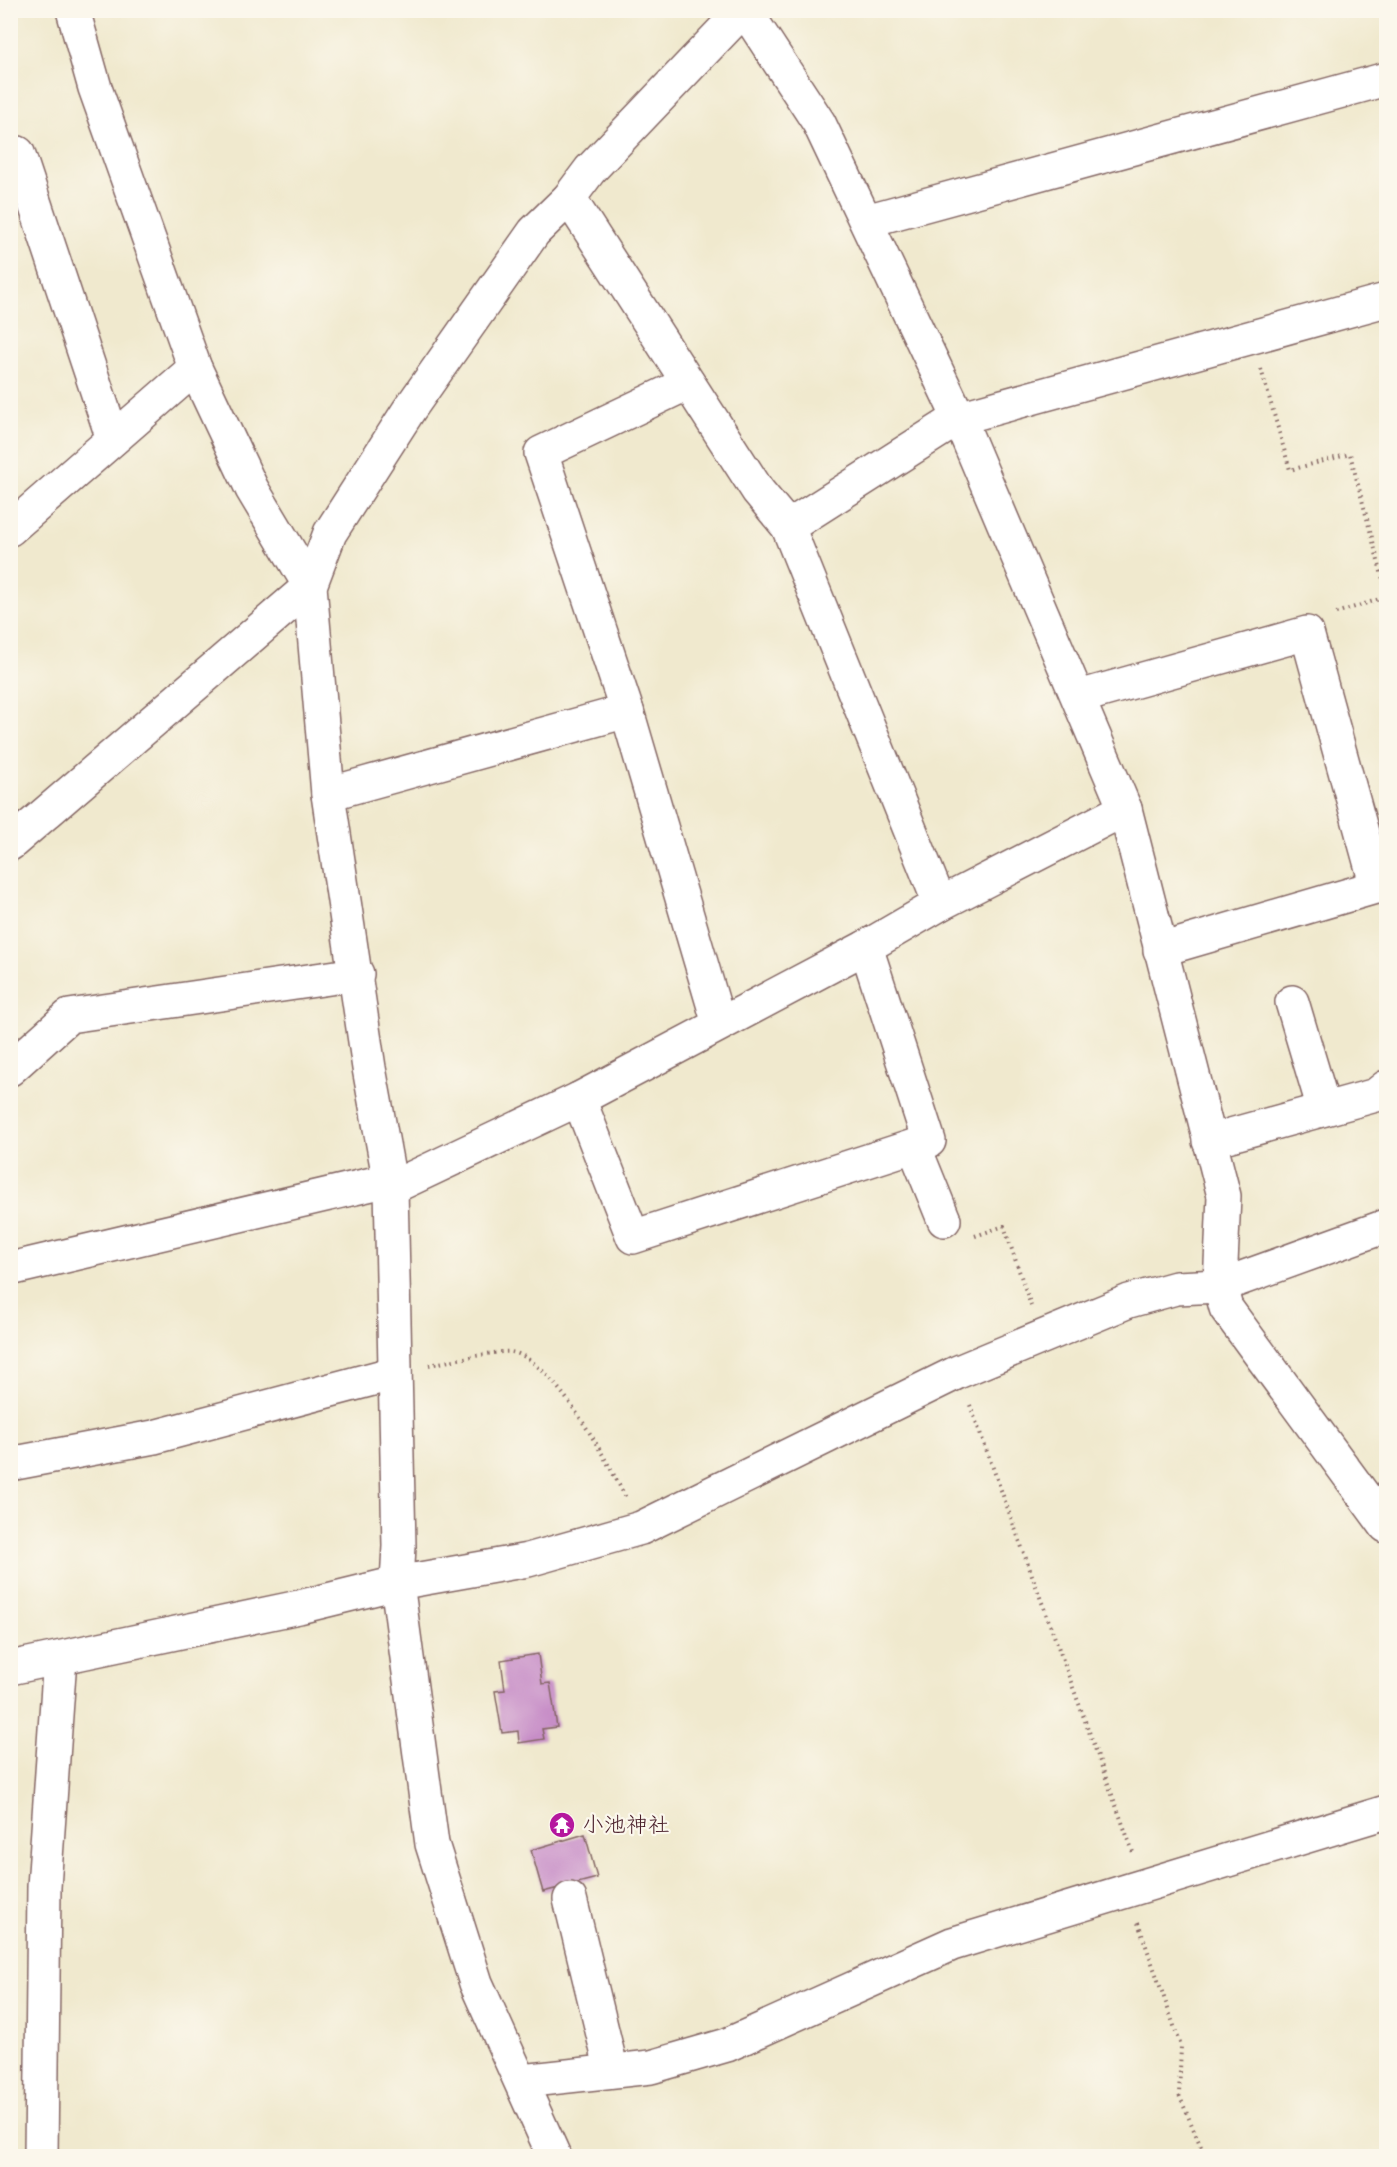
<svg xmlns="http://www.w3.org/2000/svg" width="1397" height="2167" viewBox="0 0 1397 2167" font-family="'Comic Neue','Klee One',sans-serif">
  <style>
    .building { fill: #c78ec7 }
    .lines { fill: none; stroke-linecap: round; stroke-linejoin: round }
    .minor-casing { stroke: #846664; stroke-width: 36 }
    .path { stroke: #846664; stroke-width: 4; stroke-dasharray: 1.5 4.5; stroke-linecap: butt }
    .minor { stroke: #fff; stroke-width: 33 }
    .labels { text-anchor: middle; dominant-baseline: central; stroke-width: 4.5; stroke-linejoin: round; paint-order: stroke }
    .poi-label { font-size: 22px; fill: #4a1f2b; stroke: #fbf7ec; text-anchor: start }
  </style>
  <rect width="100%" height="100%" fill="#fbf7ec"/>
  <filter id="ink" filterUnits="userSpaceOnUse"><feTurbulence type="fractalNoise" baseFrequency=".0167" numOctaves="2"/><feDisplacementMap in="SourceGraphic" scale="12" xChannelSelector="R" yChannelSelector="G"/><feConvolveMatrix kernelMatrix="1 2 1 2 8 2 1 2 1" color-interpolation-filters="sRGB"/></filter>
  <filter id="wash" filterUnits="userSpaceOnUse"><feTurbulence type="fractalNoise" baseFrequency=".008" numOctaves="4" result="noise"/><feDisplacementMap in="SourceGraphic" scale="24" xChannelSelector="R" yChannelSelector="G"/><feGaussianBlur stdDeviation="1.35" result="paint"/><feColorMatrix in="noise" values="0 0 0 0 0 0 0 0 0 0 0 0 0 0 0 0 0 1.4 0 .05"/><feComposite in="paint" operator="in"/></filter>
  <g filter="url(#wash)">
    <rect width="100%" height="100%" fill="#f0e9ce"/>
    <g id="blocks">
      <g class="building">
        <path d="M 538,1654 L 542,1684 L 550,1683 L 557,1727 L 542,1729 L 544,1739 L 519,1743 L 518,1731 L 502,1733 L 495,1691 L 505,1690 L 501,1660 Z"/>
        <path d="M 585,1834 L 597,1878 L 543,1892 L 531,1850 Z"/>
      </g>
    </g>
  </g>
  <g filter="url(#ink)">
    <use href="#blocks" fill-opacity="0" stroke="#846664" stroke-width="1.5"/>
    <g class="lines">
      <g class="minor-casing">
        <g id="minor">
          <path d="M 73,10 L 95,88 L 195,368 L 252,489 L 310,586"/>
          <path d="M 745,10 L 819,123 L 959,418 L 1125,809 L 1224,1196 L 1220,1286 L 1226,1308 L 1386,1526"/>
          <path d="M 18,153 L 113,439"/>
          <path d="M 569,198 L 758,491 L 788,527 L 940,904"/>
          <path d="M 866,221 L 1386,79"/>
          <path d="M 688,383 L 541,453 L 627,711 L 719,1024"/>
          <path d="M 788,527 L 959,418 L 1386,300"/>
          <path d="M 10,529 L 195,368"/>
          <path d="M 1079,697 L 1307,633 L 1377,887"/>
          <path d="M 328,794 L 627,711"/>
          <path d="M 10,844 L 310,586"/>
          <path d="M 1160,950 L 1386,884"/>
          <path d="M 1292,1002 L 1324,1109"/>
          <path d="M 10,1069 L 69,1016 L 357,974"/>
          <path d="M 579,1099 L 633,1237 L 929,1141 L 866,947"/>
          <path d="M 1209,1141 L 1376,1095 L 1386,1087"/>
          <path d="M 914,1146 L 944,1220"/>
          <path d="M 391,1188 L 579,1099 L 866,947 L 940,904 L 1125,809"/>
          <path d="M 10,1269 L 389,1180"/>
          <path d="M 10,1464 L 154,1437 L 395,1373"/>
          <path d="M 10,1668 L 299,1607 L 397,1583 L 528,1560 L 641,1528 L 958,1372 L 1129,1301 L 1176,1288 L 1220,1286 L 1386,1226"/>
          <path d="M 570,1899 L 608,2055 L 609,2071"/>
          <path d="M 522,2081 L 651,2067 L 727,2045 L 952,1944 L 1386,1812"/>
          <path d="M 41,2156 L 44,1887 L 60,1658"/>
          <path d="M 554,2156 L 476,1983 L 432,1844 L 397,1583 L 399,1546 L 391,1188 L 369,1068 L 328,794 L 310,586 L 330,533 L 409,410 L 534,232 L 569,198 L 590,170 L 743,10"/>
        </g>
      </g>
      <g class="path">
        <path d="M 1261,369 L 1290,470 L 1350,454 L 1386,591"/>
        <path d="M 1336,613 L 1386,597"/>
        <path d="M 975,1236 L 1004,1226 L 1031,1306"/>
        <path d="M 429,1365 C 446,1362 498,1350 511,1352 C 553,1358 608,1463 626,1498"/>
        <path d="M 970,1405 L 1134,1855"/>
        <path d="M 1138,1923 L 1181,2046 L 1179,2095 L 1205,2156"/>
      </g>
      <use href="#minor" class="minor"/>
    </g>
  </g>
  <defs>
    <g id="temple-disc" transform="scale(1.35)"><circle r="9.5" fill="#b5179e" stroke="#fbf7ec"/><path d="M0-6L5-2H3V0L6.5 2.5H4V6H1.5V3h-3V6H-4V2.5H-6.5L-3 0V-2H-5Z" fill="#fff"/></g>
  </defs>
  <g fill-rule="evenodd">
    <use href="#temple-disc" x="562" y="1825"/>
  </g>
  <g class="labels">
    <g class="poi-label">
      <text x="582" y="1825">小池神社</text>
    </g>
  </g>
  <rect width="1397" height="2167" fill="none" stroke="#fbf7ec" stroke-width="36"/>
</svg>
